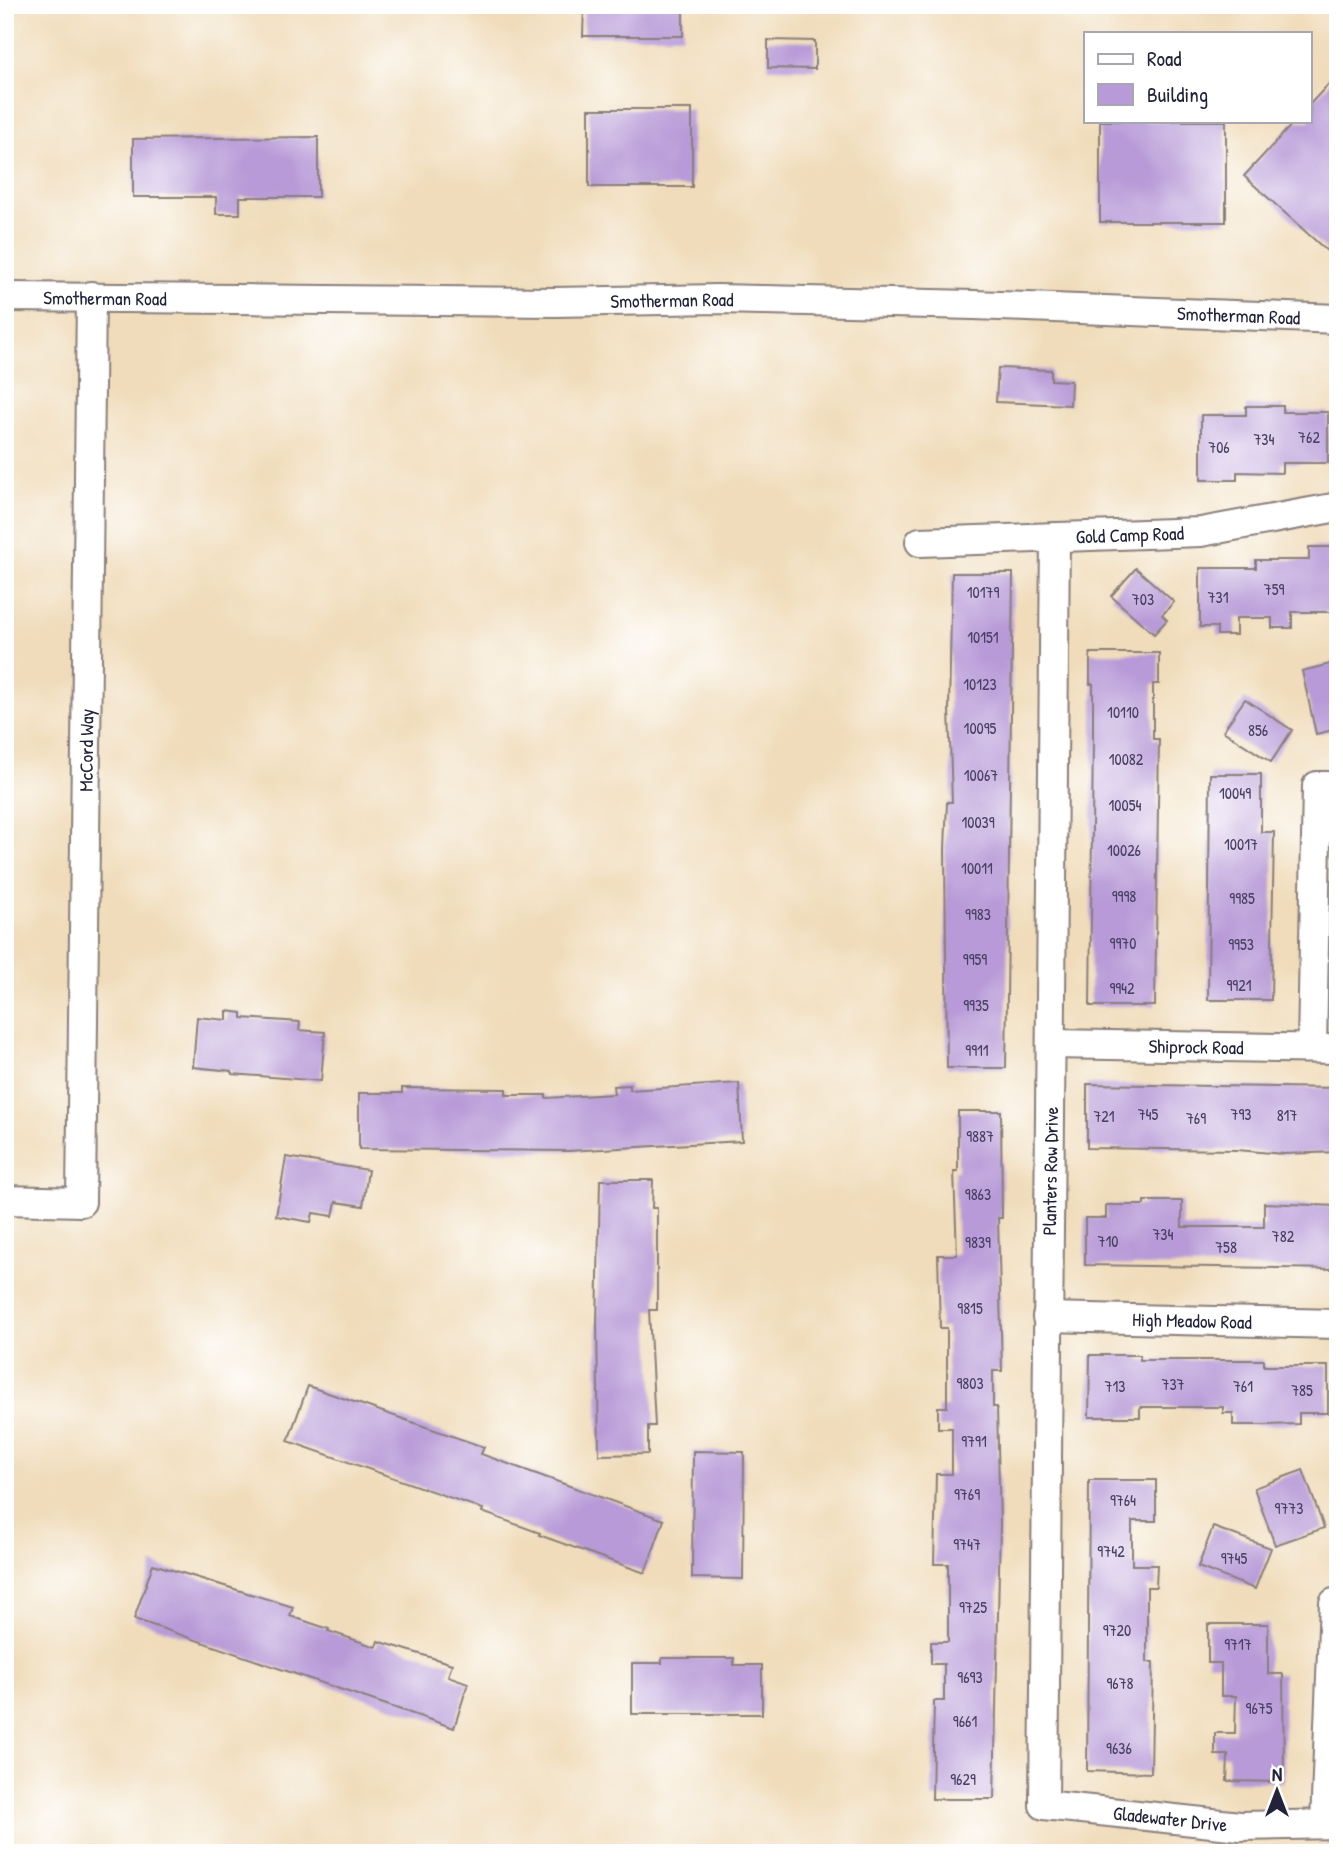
<svg xmlns="http://www.w3.org/2000/svg" width="1343" height="1858" viewBox="0 0 1343 1858" font-family="'Patrick Hand',sans-serif">
  <style>
    .building { fill: #b79ad7 }
    .lines { fill: none; stroke-linecap: round; stroke-linejoin: round }
    .minor-casing { stroke: #897f7a; stroke-width: 32 }
    .minor { stroke: #fff; stroke-width: 28 }
    .labels { text-anchor: middle; dominant-baseline: central; stroke-width: 6; stroke-linejoin: round; paint-order: stroke }
    .number-label { font-size: 16px; fill: #474062 }
    .street-label { font-size: 19px; fill: #22223b; stroke: #fff }
  </style>
  <rect width="100%" height="100%" fill="#fff"/>
  <filter id="ink" filterUnits="userSpaceOnUse"><feTurbulence type="fractalNoise" baseFrequency=".0143" numOctaves="2"/><feDisplacementMap in="SourceGraphic" scale="14" xChannelSelector="R" yChannelSelector="G"/><feConvolveMatrix kernelMatrix="1 2 1 2 8 2 1 2 1" color-interpolation-filters="sRGB"/></filter>
  <filter id="wash" filterUnits="userSpaceOnUse"><feTurbulence type="fractalNoise" baseFrequency=".00686" numOctaves="4" result="noise"/><feDisplacementMap in="SourceGraphic" scale="28" xChannelSelector="R" yChannelSelector="G"/><feGaussianBlur stdDeviation="1.57" result="paint"/><feColorMatrix in="noise" values="0 0 0 0 0 0 0 0 0 0 0 0 0 0 0 0 0 1.4 0 .05"/><feComposite in="paint" operator="in"/></filter>
  <g filter="url(#wash)">
    <rect width="100%" height="100%" fill="#f0dcba"/>
    <g id="blocks">
      <g class="building">
        <path d="M 584,5 L 683,5 L 683,36 L 583,36 Z"/>
        <path d="M 768,40 L 815,41 L 815,69 L 768,68 Z"/>
        <path d="M 1338,74 L 1338,261 L 1244,176 L 1295,121 L 1310,121 L 1310,104 Z"/>
        <rect x="589" y="109" width="103" height="78"/>
        <rect x="1100" y="121" width="126" height="101"/>
        <path d="M 318,137 L 318,197 L 240,197 L 240,214 L 216,214 L 216,197 L 133,197 L 133,139 Z"/>
        <path d="M 998,368 L 1051,370 L 1051,380 L 1071,381 L 1070,405 L 996,402 Z"/>
        <path d="M 1246,406 L 1283,406 L 1283,412 L 1328,412 L 1328,463 L 1282,463 L 1282,473 L 1237,472 L 1237,480 L 1201,480 L 1201,415 L 1246,415 Z"/>
        <path d="M 1309,547 L 1338,547 L 1338,612 L 1292,612 L 1292,628 L 1272,628 L 1272,618 L 1236,618 L 1236,635 L 1217,635 L 1217,627 L 1200,627 L 1200,568 L 1256,568 L 1256,560 L 1309,560 Z"/>
        <path d="M 1136,568 L 1174,602 L 1162,615 L 1167,620 L 1154,634 L 1111,596 Z"/>
        <path d="M 952,573 L 1013,573 L 1006,1068 L 947,1068 L 945,849 L 947,802 L 952,802 L 949,709 Z"/>
        <path d="M 1090,653 L 1159,653 L 1159,684 L 1153,684 L 1153,739 L 1159,739 L 1155,1006 L 1090,1006 L 1093,739 L 1093,684 L 1090,684 Z"/>
        <path d="M 1338,662 L 1338,729 L 1316,734 L 1302,671 Z"/>
        <path d="M 1245,699 L 1292,730 L 1271,762 L 1223,731 Z"/>
        <path d="M 1210,774 L 1261,774 L 1261,832 L 1274,832 L 1271,1000 L 1208,1000 Z"/>
        <path d="M 227,1011 L 242,1013 L 242,1018 L 300,1022 L 299,1030 L 325,1032 L 321,1081 L 232,1074 L 232,1071 L 193,1067 L 197,1017 L 227,1020 Z"/>
        <path d="M 739,1083 L 742,1141 L 568,1151 L 359,1149 L 359,1093 L 402,1093 L 402,1088 L 506,1089 L 506,1095 L 546,1095 L 546,1098 L 614,1094 L 613,1086 L 630,1085 L 630,1090 Z"/>
        <path d="M 1087,1084 L 1338,1088 L 1338,1152 L 1284,1154 L 1237,1150 L 1087,1148 Z"/>
        <path d="M 958,1111 L 1001,1111 L 1002,1218 L 998,1218 L 1002,1371 L 993,1371 L 993,1407 L 997,1407 L 1000,1524 L 994,1799 L 932,1799 L 934,1701 L 944,1701 L 944,1664 L 931,1664 L 931,1642 L 948,1642 L 948,1564 L 934,1564 L 936,1474 L 952,1474 L 952,1428 L 938,1428 L 938,1407 L 947,1407 L 947,1328 L 940,1328 L 938,1255 L 957,1255 L 954,1171 L 958,1171 Z"/>
        <path d="M 286,1157 L 368,1170 L 363,1206 L 336,1202 L 333,1216 L 313,1213 L 311,1222 L 276,1216 Z"/>
        <path d="M 600,1180 L 653,1180 L 652,1208 L 657,1208 L 657,1310 L 649,1310 L 655,1426 L 648,1426 L 648,1454 L 599,1455 L 597,1326 Z"/>
        <path d="M 1144,1201 L 1182,1201 L 1182,1227 L 1264,1227 L 1264,1203 L 1338,1206 L 1338,1269 L 1085,1265 L 1085,1218 L 1106,1218 L 1106,1205 L 1144,1205 Z"/>
        <path d="M 1090,1355 L 1140,1355 L 1140,1360 L 1264,1360 L 1264,1366 L 1328,1366 L 1328,1413 L 1299,1413 L 1299,1424 L 1264,1425 L 1233,1425 L 1233,1413 L 1223,1413 L 1223,1407 L 1140,1407 L 1140,1417 L 1089,1417 Z"/>
        <path d="M 308,1386 L 484,1447 L 481,1454 L 664,1520 L 645,1573 L 539,1535 L 540,1533 L 482,1512 L 483,1509 L 288,1441 Z"/>
        <path d="M 693,1451 L 744,1452 L 743,1579 L 692,1578 Z"/>
        <path d="M 1303,1470 L 1324,1528 L 1275,1545 L 1254,1488 Z"/>
        <path d="M 1089,1480 L 1156,1480 L 1156,1521 L 1132,1521 L 1132,1565 L 1157,1565 L 1156,1587 L 1147,1587 L 1147,1662 L 1153,1662 L 1151,1773 L 1087,1771 Z"/>
        <path d="M 1213,1527 L 1271,1548 L 1255,1589 L 1198,1567 Z"/>
        <path d="M 153,1564 L 293,1607 L 290,1616 L 329,1629 L 328,1631 L 376,1647 L 378,1641 L 452,1664 L 448,1676 L 468,1683 L 454,1728 L 134,1619 Z"/>
        <path d="M 1208,1624 L 1268,1624 L 1268,1674 L 1283,1674 L 1284,1782 L 1227,1781 L 1228,1755 L 1215,1755 L 1215,1733 L 1235,1733 L 1236,1696 L 1221,1696 L 1221,1663 L 1208,1663 Z"/>
        <path d="M 662,1658 L 734,1658 L 734,1665 L 762,1665 L 762,1714 L 632,1714 L 632,1663 L 662,1663 Z"/>
      </g>
    </g>
  </g>
  <g filter="url(#ink)">
    <use href="#blocks" fill-opacity="0" stroke="#897f7a" stroke-width="2"/>
    <g class="lines">
      <g class="minor-casing">
        <g id="minor">
          <path id="s1" d="M 5,297 L 555,302 L 718,299 L 974,305 L 1338,319"/>
          <path id="s2" d="M 1055,537 L 1044,1805 L 1240,1826 L 1338,1824"/>
          <path id="s3" d="M 920,542 L 1201,532 L 1338,507"/>
          <path id="s4" d="M 1052,1044 L 1338,1049"/>
          <path d="M 1312,1048 L 1317,786 L 1338,786"/>
          <path id="s5" d="M 5,1200 L 81,1202 L 91,296"/>
          <path id="s6" d="M 1047,1317 L 1338,1324"/>
          <path d="M 1325,1824 L 1334,1603"/>
        </g>
      </g>
      <use href="#minor" class="minor"/>
    </g>
  </g>
  <g class="labels">
    <g class="number-label">
      <text x="1309" y="437">762</text>
      <text x="1264" y="439">734</text>
      <text x="1219" y="447">706</text>
      <text x="1274" y="589">759</text>
      <text x="983" y="592">10179</text>
      <text x="1218" y="597">731</text>
      <text x="1143" y="599">703</text>
      <text x="983" y="637">10151</text>
      <text x="980" y="684">10123</text>
      <text x="1123" y="712">10110</text>
      <text x="980" y="728">10095</text>
      <text x="1258" y="730">856</text>
      <text x="1126" y="759">10082</text>
      <text x="981" y="775">10067</text>
      <text x="1235" y="793">10049</text>
      <text x="1125" y="805">10054</text>
      <text x="978" y="822">10039</text>
      <text x="1241" y="844">10017</text>
      <text x="1124" y="850">10026</text>
      <text x="977" y="868">10011</text>
      <text x="1124" y="896">9998</text>
      <text x="1242" y="898">9985</text>
      <text x="978" y="914">9983</text>
      <text x="1123" y="943">9970</text>
      <text x="1241" y="944">9953</text>
      <text x="975" y="959">9959</text>
      <text x="1239" y="985">9921</text>
      <text x="1122" y="988">9942</text>
      <text x="976" y="1005">9935</text>
      <text x="977" y="1050">9911</text>
      <text x="1148" y="1114">745</text>
      <text x="1241" y="1114">793</text>
      <text x="1287" y="1115">817</text>
      <text x="1104" y="1116">721</text>
      <text x="1196" y="1118">769</text>
      <text x="980" y="1136">9887</text>
      <text x="978" y="1194">9863</text>
      <text x="1163" y="1234">734</text>
      <text x="1283" y="1236">782</text>
      <text x="1108" y="1241">710</text>
      <text x="978" y="1242">9839</text>
      <text x="1226" y="1247">758</text>
      <text x="970" y="1308">9815</text>
      <text x="970" y="1383">9803</text>
      <text x="1173" y="1384">737</text>
      <text x="1115" y="1386">713</text>
      <text x="1243" y="1386">761</text>
      <text x="1302" y="1390">785</text>
      <text x="974" y="1441">9791</text>
      <text x="967" y="1494">9769</text>
      <text x="1123" y="1500">9764</text>
      <text x="1289" y="1508">9773</text>
      <text x="967" y="1544">9747</text>
      <text x="1111" y="1551">9742</text>
      <text x="1234" y="1558">9745</text>
      <text x="973" y="1607">9725</text>
      <text x="1117" y="1630">9720</text>
      <text x="1238" y="1644">9717</text>
      <text x="970" y="1677">9693</text>
      <text x="1120" y="1683">9678</text>
      <text x="1259" y="1708">9675</text>
      <text x="965" y="1721">9661</text>
      <text x="1119" y="1748">9636</text>
      <text x="963" y="1779">9629</text>
    </g>
    <g class="street-label">
      <text stroke="none"><textPath href="#s1" startOffset="100">Smotherman Road</textPath></text>
      <text stroke="none"><textPath href="#s1" startOffset="667">Smotherman Road</textPath></text>
      <text stroke="none"><textPath href="#s1" startOffset="1234">Smotherman Road</textPath></text>
      <text stroke="none"><textPath href="#s3" startOffset="210">Gold Camp Road</textPath></text>
      <text stroke="none"><textPath href="#s5" startOffset="528">McCord Way</textPath></text>
      <text stroke="none"><textPath href="#s4" startOffset="144">Shiprock Road</textPath></text>
      <text transform="translate(1050 1171) rotate(-89)">Planters Row Drive</text>
      <text stroke="none"><textPath href="#s6" startOffset="145">High Meadow Road</textPath></text>
      <text stroke="none"><textPath href="#s2" startOffset="1395">Gladewater Drive</textPath></text>
    </g>
  </g>
  <rect width="1343" height="1858" fill="none" stroke="#fff" stroke-width="28"/>
  <rect x="1084" y="32" width="228" height="91" fill="#ffffff" stroke="#a7a7b1" stroke-width="2"/>
  <rect x="1098" y="54" width="35" height="10" fill="#ffffff" stroke="#a7a7b1" stroke-width="2"/>
  <text x="1147" y="66" font-size="21" fill="#22223b">Road</text>
  <rect x="1098" y="84" width="35" height="21" fill="#b79ad7" stroke="#a7a7b1" stroke-width="2"/>
  <text x="1147" y="102" font-size="21" fill="#22223b">Building</text>
  <g transform="translate(1277 1791)" stroke="#ffffff" stroke-width="5" paint-order="stroke">
  <path d="M0-5L12 26L0 18L-12 26Z" fill="#22223b"/>
  <text y="-10" font-size="19" font-weight="bold" text-anchor="middle" fill="#22223b">N</text>
  </g>
</svg>
